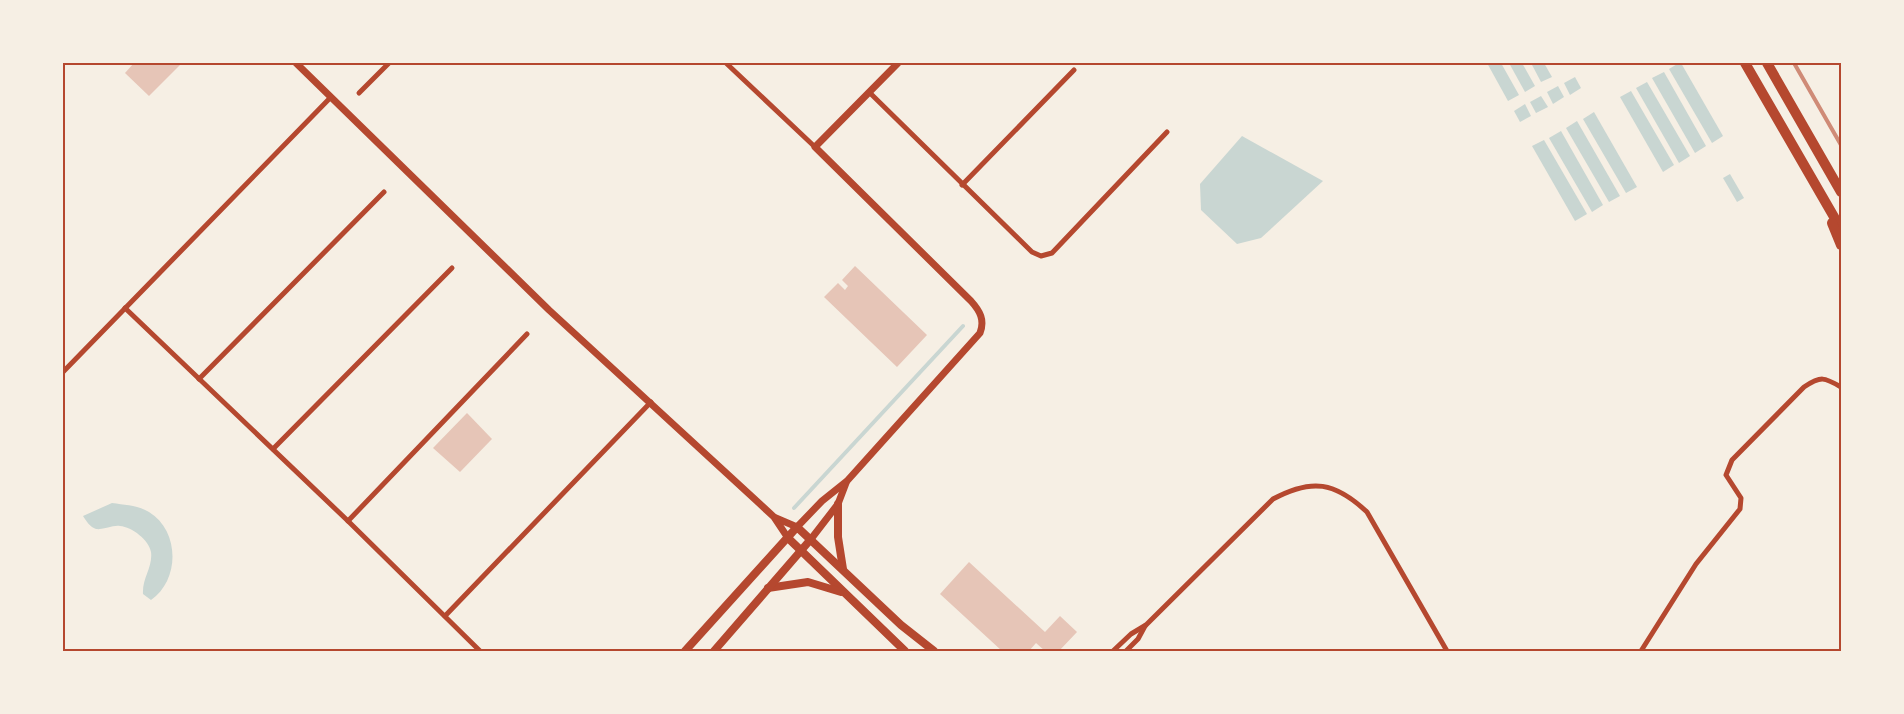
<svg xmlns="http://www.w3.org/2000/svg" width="1904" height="714" viewBox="0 0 1904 714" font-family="Karla,sans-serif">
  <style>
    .water { fill: #c9d6d2 }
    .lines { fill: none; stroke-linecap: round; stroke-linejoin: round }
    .stream { stroke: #c9d6d2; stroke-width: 4 }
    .building { fill: #e6c5b7 }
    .minor { stroke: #b5482f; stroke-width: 5 }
    .tertiary { stroke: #b5482f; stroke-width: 7 }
    .secondary { stroke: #b5482f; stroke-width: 8 }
    .motorway { stroke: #b5482f; stroke-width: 10 }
    .rail { stroke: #cf8b77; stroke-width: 4 }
    .neatline { fill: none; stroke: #b5482f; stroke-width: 2 }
  </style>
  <rect width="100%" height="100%" fill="#f6efe4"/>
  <g class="water">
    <path d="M 1487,63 L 1501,63 L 1519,95 L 1508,101 Z"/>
    <path d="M 1509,63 L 1522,63 L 1535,86 L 1525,92 Z"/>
    <path d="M 1531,63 L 1544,63 L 1552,77 L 1541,82 Z"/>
    <path d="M 1679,63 L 1681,63 L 1723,136 L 1712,143 L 1669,69 Z"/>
    <path d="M 1664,72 L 1706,146 L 1695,153 L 1652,78 Z"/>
    <path d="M 1575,77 L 1581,88 L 1570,95 L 1564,83 Z"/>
    <path d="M 1647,82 L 1690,156 L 1679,163 L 1636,88 Z"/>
    <path d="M 1558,86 L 1564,97 L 1553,104 L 1547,92 Z"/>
    <path d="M 1631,91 L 1674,165 L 1663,172 L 1620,97 Z"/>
    <path d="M 1541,96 L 1548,107 L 1536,113 L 1530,102 Z"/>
    <path d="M 1525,104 L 1531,116 L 1520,122 L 1514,111 Z"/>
    <path d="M 1594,112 L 1637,187 L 1626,193 L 1583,119 Z"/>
    <path d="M 1577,121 L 1620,196 L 1609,202 L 1566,128 Z"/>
    <path d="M 1561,131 L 1603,205 L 1592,212 L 1549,138 Z"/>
    <path d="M 1242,136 L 1323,181 L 1261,238 L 1237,244 L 1201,210 L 1200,184 Z"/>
    <path d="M 1544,140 L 1587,214 L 1575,221 L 1532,146 Z"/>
    <path d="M 1730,174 L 1744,198 L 1737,202 L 1723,178 Z"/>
    <path d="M 112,503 C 125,505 137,505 149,512 C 180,531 180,580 151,600 L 143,594 C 142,578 153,567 151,552 C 149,540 132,527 120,526 C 112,525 104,530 96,529 C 90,527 87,522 83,516 Z"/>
  </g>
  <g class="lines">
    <path class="stream" d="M 794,508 L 963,326"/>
  </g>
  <g class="building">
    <path d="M 134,63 L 182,63 L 149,96 L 125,73 Z"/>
    <path d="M 855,266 L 927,335 L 897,367 L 824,297 L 838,283 L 845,290 L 848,286 L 842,280 Z"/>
    <path d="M 467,413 L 492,439 L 460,472 L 433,448 Z"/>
    <path d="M 969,562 L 1045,632 L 1060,616 L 1077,632 L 1059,651 L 1045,651 L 1036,643 L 1029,651 L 1002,651 L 940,594 Z"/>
  </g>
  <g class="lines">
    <g class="minor">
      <path d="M 726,63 L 815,147"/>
      <path d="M 869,92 L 1032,252 L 1041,256 L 1052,253 L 1167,132"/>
      <path d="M 359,93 L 389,63"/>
      <path d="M 962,185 L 1074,70"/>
      <path d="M 125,308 L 348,521 L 480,651"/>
      <path d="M 63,372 L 331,97"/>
      <path d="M 199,379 L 384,192"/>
      <path d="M 273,449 L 452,268"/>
      <path d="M 348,521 L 527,334"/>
      <path d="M 445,616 L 651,402"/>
      <path d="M 1113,651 L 1131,634 L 1146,625 L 1273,499 C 1312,478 1335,482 1367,512 L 1447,651"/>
      <path d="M 1126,651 L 1138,639 L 1145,626"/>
      <path d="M 1641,651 L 1696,564 L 1740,509 L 1741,498 L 1726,475 L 1732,460 L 1804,387 C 1821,376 1824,377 1841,387"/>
    </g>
    <g class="tertiary">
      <path d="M 296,63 L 549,310 L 760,504 L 774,517 L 788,538"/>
      <path d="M 776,518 L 797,527 L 822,501 L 847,481 L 980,333 C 985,320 980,311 971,301 L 815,147 L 898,63"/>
      <path d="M 811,539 L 838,504 L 846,483"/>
    </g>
    <g class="secondary">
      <path d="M 838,504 L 838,537 L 843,569"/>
      <path d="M 788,538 L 905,651"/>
      <path d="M 768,588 L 808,582 L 841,592"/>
      <path d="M 685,651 L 797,527 L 901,625 L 934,651"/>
      <path d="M 714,651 L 811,539"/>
    </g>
    <g class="motorway">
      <path d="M 1745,63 L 1841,229"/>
      <path d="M 1767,63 L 1841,192"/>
      <path d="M 1832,223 L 1841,245"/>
    </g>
    <path class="rail" d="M 1794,63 L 1841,145"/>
  </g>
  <rect width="1904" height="714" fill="none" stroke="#f6efe4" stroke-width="129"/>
  <rect x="64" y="64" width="1776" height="586" class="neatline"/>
</svg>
